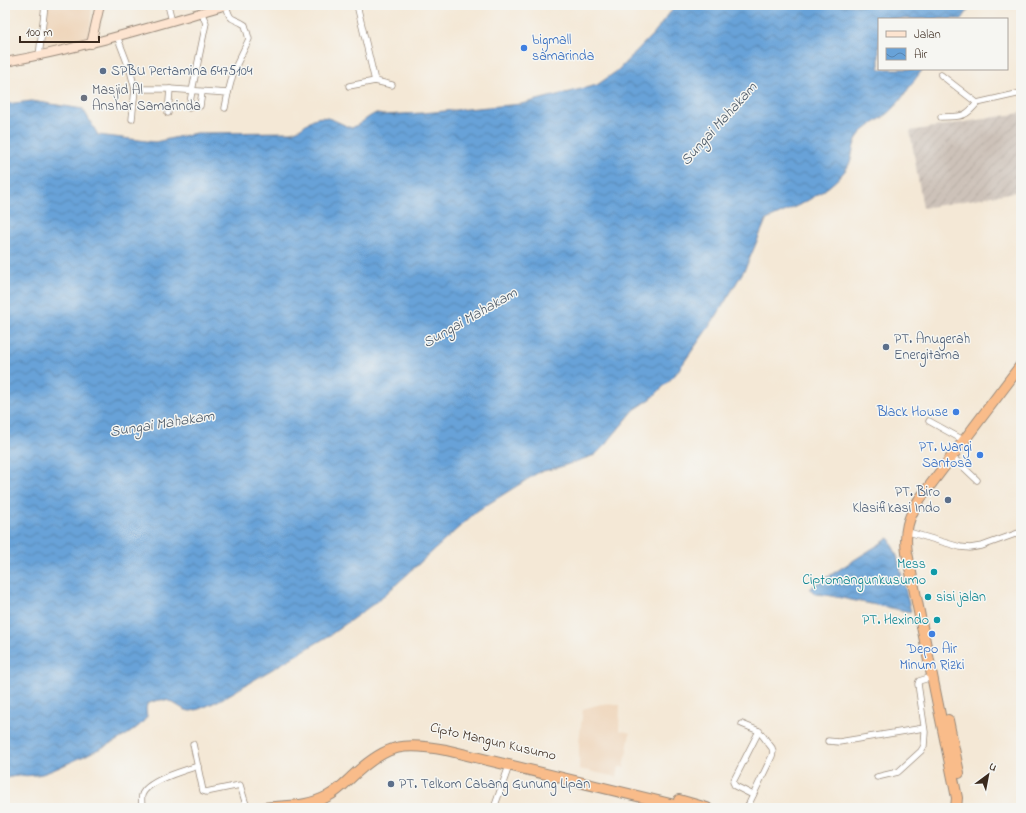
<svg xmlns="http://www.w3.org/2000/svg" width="1026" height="813" viewBox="0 0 1026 813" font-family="'Indie Flower',sans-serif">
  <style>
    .built { fill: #efd6bb }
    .industrial { fill: url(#industrial-furrows) }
    .water { fill: url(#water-waves); stroke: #52667b }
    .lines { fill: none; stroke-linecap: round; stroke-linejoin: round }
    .street-casing { stroke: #98897a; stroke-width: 7 }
    .secondary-casing { stroke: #98897a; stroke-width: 10 }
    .highway-casing { stroke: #98897a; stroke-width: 12 }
    .street { stroke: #fff; stroke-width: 5.5 }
    .secondary { stroke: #fde4d0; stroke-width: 8 }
    .highway { stroke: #f9bc8a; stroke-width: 10 }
    .shop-dot { fill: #3f7fe0; stroke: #f6f6f2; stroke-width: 1.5 }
    .service-dot { fill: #5c6f8a; stroke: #f6f6f2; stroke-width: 1.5 }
    .worship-dot { fill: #6b7280; stroke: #f6f6f2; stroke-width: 1.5 }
    .culture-dot { fill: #0f9aa8; stroke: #f6f6f2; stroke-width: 1.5 }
    .labels { text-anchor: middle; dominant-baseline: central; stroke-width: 3; stroke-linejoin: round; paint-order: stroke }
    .shop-label { font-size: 14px; fill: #366cbe; stroke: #f6f6f2; text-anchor: end }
    .service-label { font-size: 14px; fill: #4e5e75; stroke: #f6f6f2; text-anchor: start }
    .worship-label { font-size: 14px; fill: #5b616d; stroke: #f6f6f2; text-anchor: start }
    .culture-label { font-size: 14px; fill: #0d838f; stroke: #f6f6f2; text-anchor: end }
    .street-label { font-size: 14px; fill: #3b2a1e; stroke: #f6f6f2 }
    .water-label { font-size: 15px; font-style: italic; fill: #4d5a68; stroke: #f6f6f2 }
  </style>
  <defs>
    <pattern id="industrial-furrows" width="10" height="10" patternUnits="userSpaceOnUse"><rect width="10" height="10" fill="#cdc2b9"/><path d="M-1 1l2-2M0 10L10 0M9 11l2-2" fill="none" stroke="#b1a79f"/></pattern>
    <pattern id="water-waves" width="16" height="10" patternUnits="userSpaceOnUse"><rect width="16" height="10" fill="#68a2d8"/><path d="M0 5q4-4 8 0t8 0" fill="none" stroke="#5784af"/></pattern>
  </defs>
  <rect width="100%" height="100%" fill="#f6f6f2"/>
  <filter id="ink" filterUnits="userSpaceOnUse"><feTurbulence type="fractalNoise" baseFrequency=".025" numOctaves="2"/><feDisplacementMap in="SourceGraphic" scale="8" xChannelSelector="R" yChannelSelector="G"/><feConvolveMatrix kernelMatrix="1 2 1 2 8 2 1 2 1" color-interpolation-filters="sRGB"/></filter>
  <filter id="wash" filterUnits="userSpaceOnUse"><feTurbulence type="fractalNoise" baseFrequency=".012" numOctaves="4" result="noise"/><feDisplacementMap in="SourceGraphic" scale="16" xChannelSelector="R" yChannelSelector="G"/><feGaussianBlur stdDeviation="0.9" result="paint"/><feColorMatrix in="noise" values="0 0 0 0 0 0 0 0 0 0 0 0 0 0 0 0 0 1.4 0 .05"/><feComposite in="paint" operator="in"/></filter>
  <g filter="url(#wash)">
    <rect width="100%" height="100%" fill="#f4e8d6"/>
    <g class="built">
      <path d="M 48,5 L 92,5 L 89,39 L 43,49 Z"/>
      <path d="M 601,704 L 620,705 L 619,730 L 630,733 L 624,767 L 619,767 L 617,777 L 579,769 L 579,742 L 583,709 Z"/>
    </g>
    <path class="industrial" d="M 1021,113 L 1021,191 L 923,208 L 910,131 Z"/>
    <g class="water">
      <path d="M 676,5 L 972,5 L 962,19 L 879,19 L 879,69 L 923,69 C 913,81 904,96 894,108 C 884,119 870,123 860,134 C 851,144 854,158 847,168 C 827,195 795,207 766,220 L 746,267 L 717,315 L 675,375 L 652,398 L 634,410 L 605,445 L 595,455 L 560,467 L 539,472 L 477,511 L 379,600 L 330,635 L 227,696 C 220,700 198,711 190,711 C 181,710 174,701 165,700 C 159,699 152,702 147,704 L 146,709 L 147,717 C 132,737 104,746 82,757 C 68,763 55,770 42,774 C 30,777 15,774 5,779 L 5,104 L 32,101 L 83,109 L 98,135 L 155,142 L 196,133 L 291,132 C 300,130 303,126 310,121 C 324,111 339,124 352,128 C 361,124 367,117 376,113 L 382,115 L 423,113 L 521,104 L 597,85 L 617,71 L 654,33 Z"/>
      <path d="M 889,538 L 897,556 L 911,612 L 826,595 L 815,594 L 810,588 Z"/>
    </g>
  </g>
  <g filter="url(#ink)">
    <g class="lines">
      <g class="street-casing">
        <g id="street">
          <path d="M 168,5 L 172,21"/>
          <path d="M 226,5 C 231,24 232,16 245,25 L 249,39 L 234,70 L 228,93"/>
          <path d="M 357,5 L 375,81"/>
          <path d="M 117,36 L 130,70 L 135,89 L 132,119"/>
          <path d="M 39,56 L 45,5"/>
          <path d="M 349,86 L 375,81 L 392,85"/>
          <path d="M 135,89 L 170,89 L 228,93 L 225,108"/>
          <path d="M 977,103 L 1021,93"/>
          <path d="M 200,106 L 202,92"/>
          <path d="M 189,108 L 192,91 L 206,23 L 201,12"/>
          <path d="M 168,113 L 170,89"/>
          <path d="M 941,117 C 960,116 964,119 977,103 L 941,75"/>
          <path d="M 929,421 L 965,441"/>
          <path d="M 957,461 L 977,480"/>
          <path d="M 912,533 L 960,547 L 970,548 L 982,546 L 1021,532"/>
          <path d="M 742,724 L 759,731 L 772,748 L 773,752 L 772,756 L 747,808"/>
          <path d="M 828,741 L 839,742 L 924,728"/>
          <path d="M 193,744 L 203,791 L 206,792 L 240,785 L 247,808"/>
          <path d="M 877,777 L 898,772 L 921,751 L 924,746 L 925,732 L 918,684 L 919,681 L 932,677"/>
          <path d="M 753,795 L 735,786 L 733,782 L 759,731"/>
          <path d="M 142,808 C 142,804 141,799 142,795 C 146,781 185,770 198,766"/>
          <path d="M 494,808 L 509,766"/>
        </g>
      </g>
      <g class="secondary-casing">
        <g id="secondary">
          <path d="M 91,44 L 100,5"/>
          <path d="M 5,62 C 80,49 153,26 227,5"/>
        </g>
      </g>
      <g class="highway-casing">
        <g id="highway">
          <path d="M 948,720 L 959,773"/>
          <path d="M 679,800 L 707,808"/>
          <path d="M 262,808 C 285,805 306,808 328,796 C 338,791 347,781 356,773 C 388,744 405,742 446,750 L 687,808"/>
          <path d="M 956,808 L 957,798 L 907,553 C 904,531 908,518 919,500 L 1021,365"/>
        </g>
      </g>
      <use href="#street" class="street"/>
      <use href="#secondary" class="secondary"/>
      <use href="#highway" class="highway"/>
    </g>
  </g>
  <g class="shop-dot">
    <circle cx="524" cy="48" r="4"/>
    <circle cx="956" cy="412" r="4"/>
    <circle cx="980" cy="455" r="4"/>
    <circle cx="932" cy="634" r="4"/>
  </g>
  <g class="service-dot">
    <circle cx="103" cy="71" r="4"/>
    <circle cx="886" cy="347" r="4"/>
    <circle cx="948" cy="500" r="4"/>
    <circle cx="391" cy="784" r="4"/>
  </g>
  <circle class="worship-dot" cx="84" cy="98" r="4"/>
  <g class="culture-dot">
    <circle cx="934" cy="572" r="4"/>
    <circle cx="928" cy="597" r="4"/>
    <circle cx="937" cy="620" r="4"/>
  </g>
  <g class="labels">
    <g class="shop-label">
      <text x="532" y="40" text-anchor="start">bigmall<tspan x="532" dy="16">samarinda</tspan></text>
      <text x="948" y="412">Black House</text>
      <text x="972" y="447">PT. Wargi<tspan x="972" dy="16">Santosa</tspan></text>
      <text x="932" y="649" text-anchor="middle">Depo Air<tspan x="932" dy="16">Minum Rizki</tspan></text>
    </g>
    <g class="service-label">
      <text x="111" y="71">SPBU Pertamina 6475104</text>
      <text x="894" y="339">PT. Anugerah<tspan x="894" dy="16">Energitama</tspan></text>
      <text x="940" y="492" text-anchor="end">PT. Biro<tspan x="940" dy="16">Klasifikasi Indo</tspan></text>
      <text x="399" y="784">PT. Telkom Cabang Gunung Lipan</text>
    </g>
    <g class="worship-label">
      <text x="92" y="90">Masjid Al<tspan x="92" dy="16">Anshar Samarinda</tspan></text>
    </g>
    <g class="culture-label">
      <text x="926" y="564">Mess<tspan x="926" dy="16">Ciptomangunkusumo</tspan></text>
      <text x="936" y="597" text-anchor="start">sisi jalan</text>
      <text x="929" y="620">PT. Hexindo</text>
    </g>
    <g class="street-label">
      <text transform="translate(493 742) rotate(13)">Cipto Mangun Kusumo</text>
    </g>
    <g class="water-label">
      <text transform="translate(719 124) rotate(-48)">Sungai Mahakam</text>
      <text transform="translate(470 318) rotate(-30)">Sungai Mahakam</text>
      <text transform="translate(162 424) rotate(-9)">Sungai Mahakam</text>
    </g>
  </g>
  <rect width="1026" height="813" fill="none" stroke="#f6f6f2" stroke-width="20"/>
  <rect x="878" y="18" width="130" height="52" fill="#f6f6f2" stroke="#aba49d"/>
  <rect x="886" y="31" width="20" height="6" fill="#fde4d0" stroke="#aba49d"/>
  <text x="914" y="38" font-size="12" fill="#3b2a1e">Jalan</text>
  <rect x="886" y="48" width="20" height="12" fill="url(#water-waves)" stroke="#aba49d"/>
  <text x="914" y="58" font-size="12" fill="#3b2a1e">Air</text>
  <g transform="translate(988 775) rotate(32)" stroke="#f6f6f2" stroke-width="3" paint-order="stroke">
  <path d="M0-3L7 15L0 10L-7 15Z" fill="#3b2a1e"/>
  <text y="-6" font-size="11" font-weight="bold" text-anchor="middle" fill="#3b2a1e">U</text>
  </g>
  <path d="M20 36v6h79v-6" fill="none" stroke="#3b2a1e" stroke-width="2"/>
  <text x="26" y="36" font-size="12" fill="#3b2a1e" stroke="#f6f6f2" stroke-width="3" paint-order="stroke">100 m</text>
</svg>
